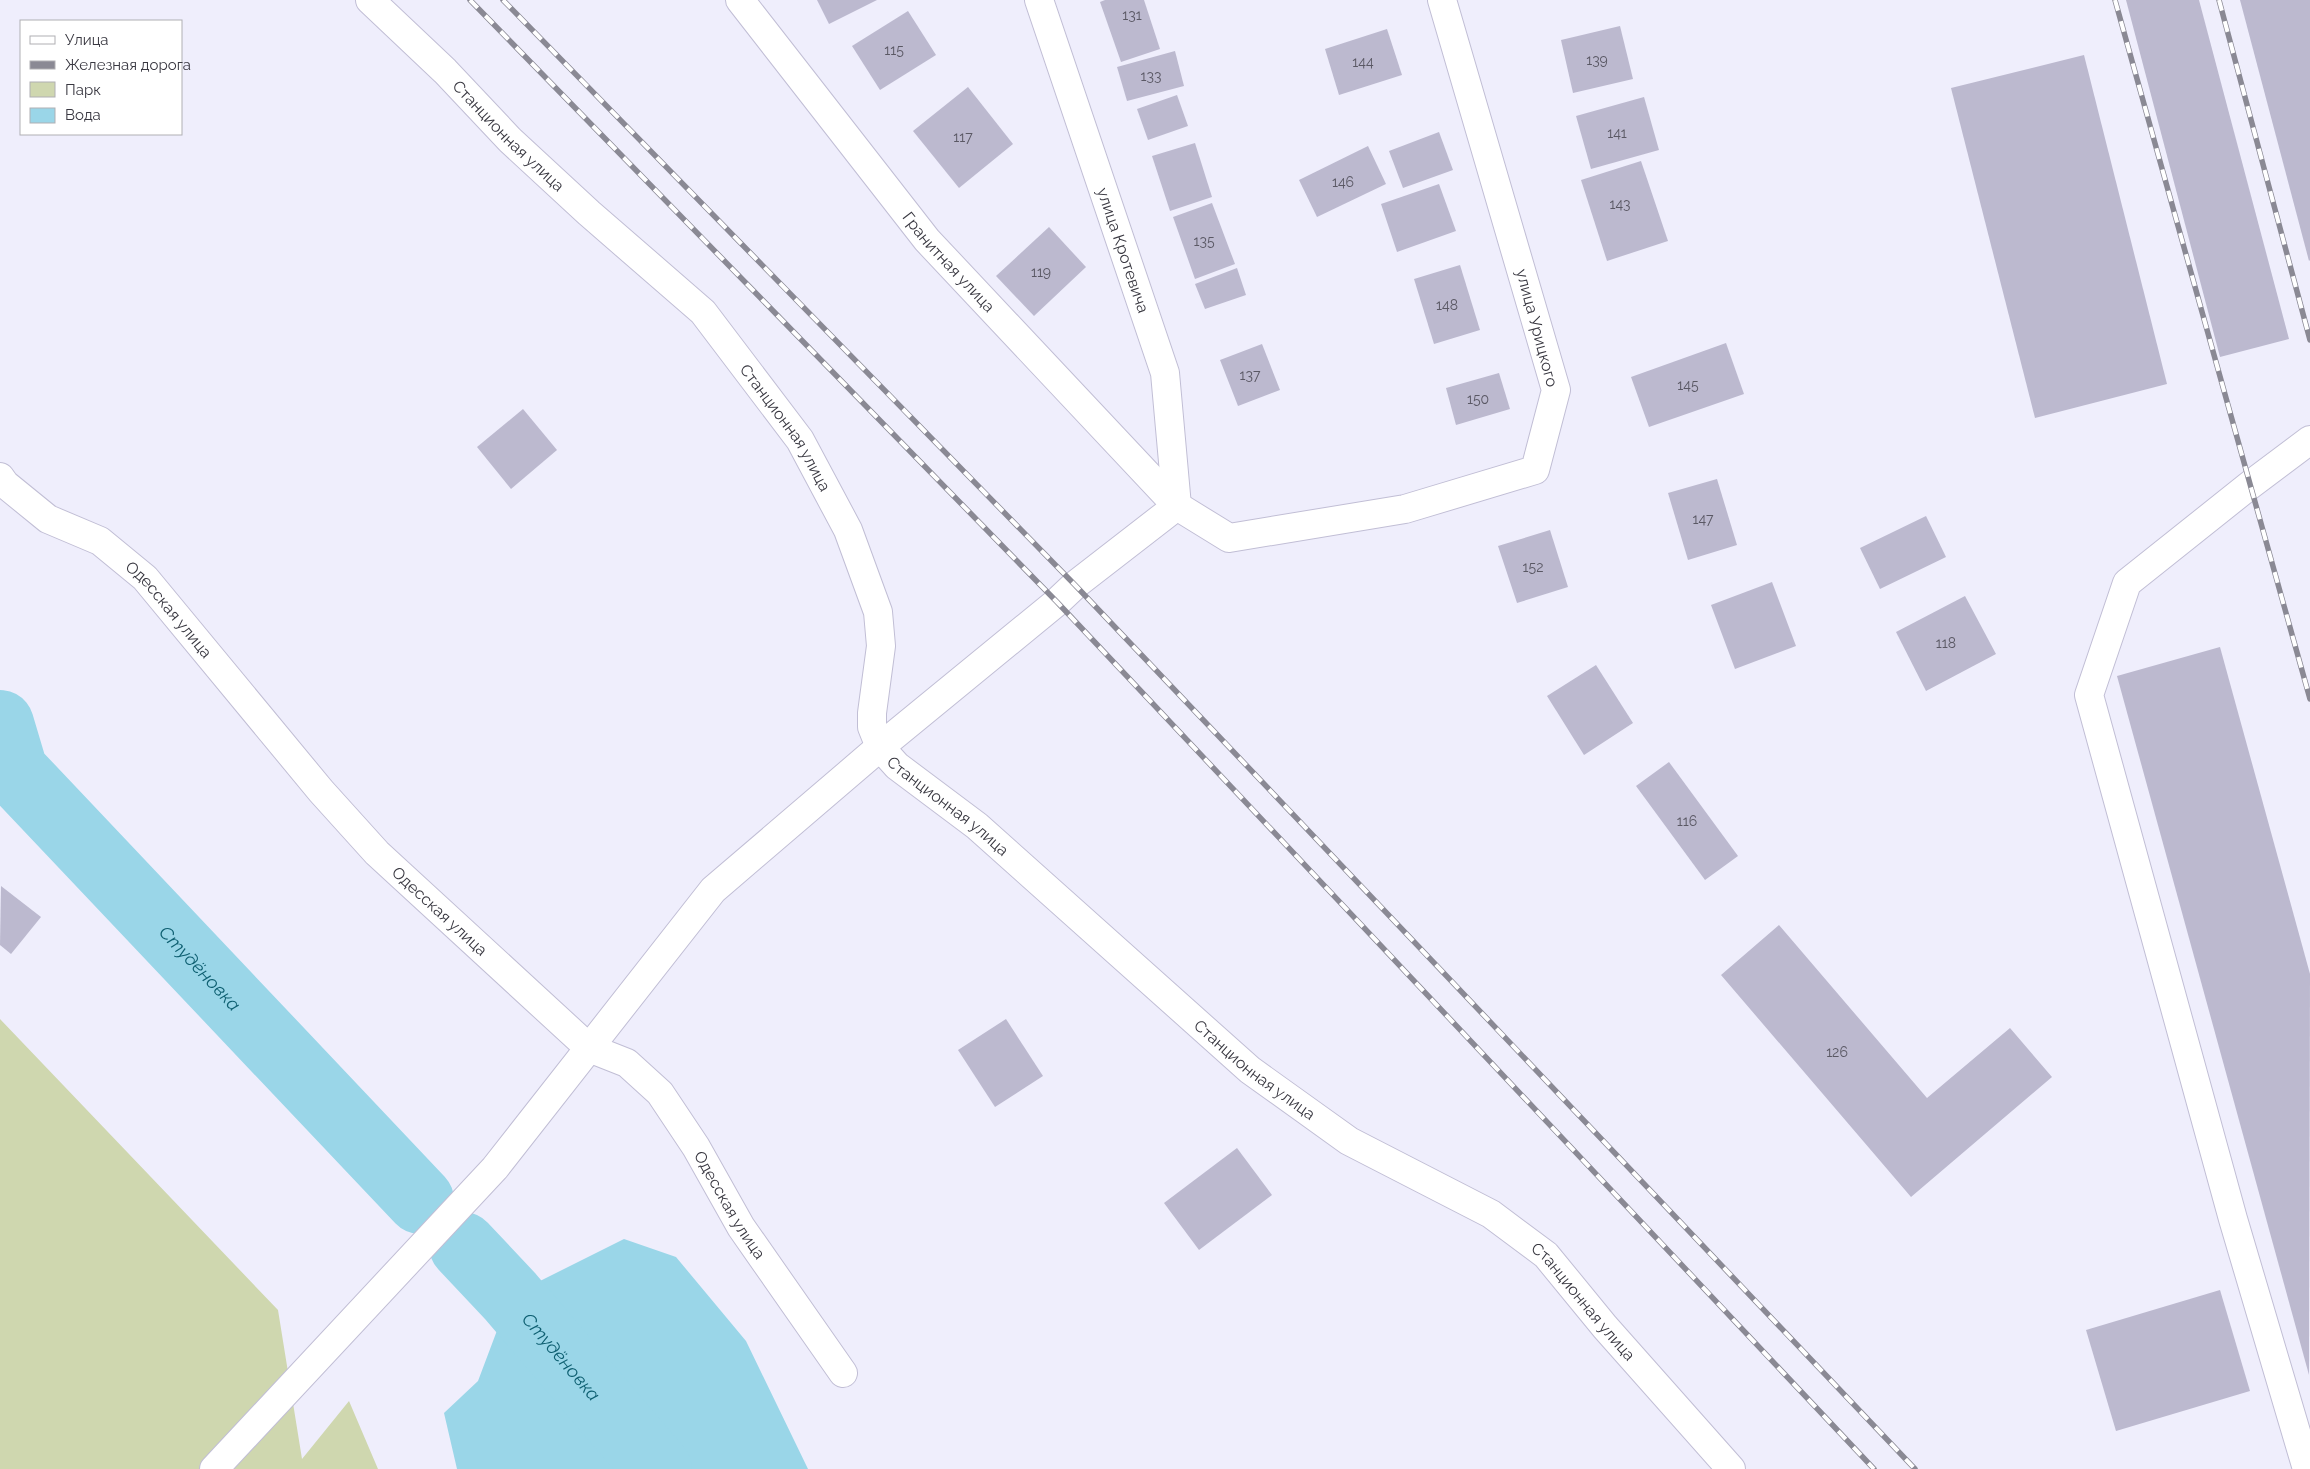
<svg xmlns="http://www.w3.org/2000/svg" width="2310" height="1469" viewBox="0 0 2310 1469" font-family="Raleway,sans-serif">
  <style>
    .green { fill: #cfd7af }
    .water { fill: #9ad6e8 }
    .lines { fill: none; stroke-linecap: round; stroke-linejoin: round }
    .river { stroke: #9ad6e8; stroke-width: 68 }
    .building { fill: #bcb9cf }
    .minor-casing { stroke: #c1bed5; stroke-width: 30 }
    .minor { stroke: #fff; stroke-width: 28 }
    .rail-casing { stroke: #8a8994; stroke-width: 5.5 }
    .rail { stroke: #fff; stroke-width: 4; stroke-dasharray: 11; stroke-linecap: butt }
    .labels { text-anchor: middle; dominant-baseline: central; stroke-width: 4; stroke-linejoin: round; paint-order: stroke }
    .number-label { font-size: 14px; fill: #5a5864 }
    .street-label { font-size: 16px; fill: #393841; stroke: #fff }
    .water-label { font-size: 18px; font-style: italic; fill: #0f6072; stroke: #fff }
  </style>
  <rect width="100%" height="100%" fill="#efeefc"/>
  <path class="green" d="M 0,1019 L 278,1310 L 302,1459 L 349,1401 L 378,1469 L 0,1469 Z"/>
  <path class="water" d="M 624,1239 L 676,1257 L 746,1341 L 808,1469 L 457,1469 L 444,1413 L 478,1381 L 510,1296 Z"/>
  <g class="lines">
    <g class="river">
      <path id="s1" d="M 0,724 L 14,771 L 420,1200"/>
      <path id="s2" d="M 463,1246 L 510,1296 L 658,1469"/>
    </g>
  </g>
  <g class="building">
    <path d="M 817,0 L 877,0 L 829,24 Z"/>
    <path d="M 1105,0 L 1144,0 L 1160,49 L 1121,62 L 1100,2 Z"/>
    <path d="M 2126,0 L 2199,0 L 2289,339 L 2220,357 Z"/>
    <path d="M 2240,0 L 2310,0 L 2310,260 L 2309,261 Z"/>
    <path d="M 908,11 L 936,55 L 880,90 L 852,46 Z"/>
    <path d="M 1620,26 L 1633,79 L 1573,93 L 1561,40 Z"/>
    <path d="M 1387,29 L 1402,75 L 1339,95 L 1325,49 Z"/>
    <path d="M 1175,51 L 1184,86 L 1127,101 L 1117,67 Z"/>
    <path d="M 2084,55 L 2167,384 L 2035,418 L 1951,88 Z"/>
    <path d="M 968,87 L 1013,144 L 959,188 L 913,131 Z"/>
    <path d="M 1177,95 L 1188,126 L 1148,140 L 1137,109 Z"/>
    <path d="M 1644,97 L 1659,150 L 1591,169 L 1576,116 Z"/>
    <path d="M 1439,132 L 1453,170 L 1403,188 L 1389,151 Z"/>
    <path d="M 1195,143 L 1212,197 L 1170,211 L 1152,156 Z"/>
    <path d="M 1368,146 L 1386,184 L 1317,217 L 1299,180 Z"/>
    <path d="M 1641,161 L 1668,241 L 1607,261 L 1581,180 Z"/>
    <path d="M 1439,184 L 1456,231 L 1397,252 L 1381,204 Z"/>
    <path d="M 1212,203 L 1235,264 L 1195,279 L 1173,217 Z"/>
    <path d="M 1049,227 L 1086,267 L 1034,316 L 996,276 Z"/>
    <path d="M 1460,265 L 1480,330 L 1434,344 L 1414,279 Z"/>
    <path d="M 1237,268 L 1246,295 L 1205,309 L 1195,284 Z"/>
    <path d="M 1726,343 L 1744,394 L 1649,427 L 1631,377 Z"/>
    <path d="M 1262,344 L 1280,390 L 1238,406 L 1220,360 Z"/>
    <path d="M 1499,373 L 1510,409 L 1456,425 L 1446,388 Z"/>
    <path d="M 523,409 L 557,450 L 511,489 L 477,447 Z"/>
    <path d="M 1717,479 L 1737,545 L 1688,560 L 1668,493 Z"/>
    <path d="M 1926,516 L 1946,557 L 1880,589 L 1860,548 Z"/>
    <path d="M 1550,530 L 1568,587 L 1517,603 L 1498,546 Z"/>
    <path d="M 1772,582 L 1796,646 L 1735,669 L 1711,605 Z"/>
    <path d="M 1965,596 L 1996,654 L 1926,691 L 1896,632 Z"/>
    <path d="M 2220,647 L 2310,974 L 2309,1375 L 2117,676 Z"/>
    <path d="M 1596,665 L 1633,723 L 1584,755 L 1547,696 Z"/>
    <path d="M 1669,762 L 1738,856 L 1705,880 L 1636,786 Z"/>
    <path d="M 1,886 L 41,917 L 11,954 L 0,945 Z"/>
    <path d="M 1779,925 L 1927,1098 L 2010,1028 L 2052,1077 L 1911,1197 L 1721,975 Z"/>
    <path d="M 1006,1019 L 1043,1076 L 995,1107 L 958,1050 Z"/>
    <path d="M 1237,1148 L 1272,1195 L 1199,1250 L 1164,1203 Z"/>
    <path d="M 2220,1290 L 2250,1391 L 2116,1431 L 2086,1330 Z"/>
  </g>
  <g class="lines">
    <g class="minor-casing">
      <g id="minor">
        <path id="s3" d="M 370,0 L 445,71 L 510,140 L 589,213 L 703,312 L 800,440 L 848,530 L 878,612 L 881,646 L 872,713 L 872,727 L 880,747 L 897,766 L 977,826 L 1250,1070 L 1349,1141 L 1491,1214 L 1546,1255 L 1605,1327 L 1731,1469"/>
        <path id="s4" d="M 740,0 L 927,240 L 1177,506 L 1229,538 L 1405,509 L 1535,470 L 1556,390 L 1442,0"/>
        <path id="s5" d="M 1039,0 L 1165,373 L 1177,506"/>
        <path id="s6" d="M 0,477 L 5,484 L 48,519 L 100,541 L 145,578 L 321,791 L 377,853 L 589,1048 L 627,1063 L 660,1093 L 696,1147 L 741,1227 L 843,1373"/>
        <path d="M 214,1469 L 495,1168 L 713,890 L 880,747 L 1057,602 L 1075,585 L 1177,506"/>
        <path d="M 2307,1469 L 2233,1219 L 2089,695 L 2127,583 L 2250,485 L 2310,440"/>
      </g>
    </g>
    <use href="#minor" class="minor"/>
    <g class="rail-casing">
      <g id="rail">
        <path d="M 470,0 L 1057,602 L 1874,1469"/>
        <path d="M 503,0 L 1075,585 L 1915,1469"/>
        <path d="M 2115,0 L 2310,699"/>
        <path d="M 2219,0 L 2310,340"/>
      </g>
    </g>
    <use href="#rail" class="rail"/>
  </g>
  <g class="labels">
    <g class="number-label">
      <text x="1132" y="15">131</text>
      <text x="894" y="50">115</text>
      <text x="1597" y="60">139</text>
      <text x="1363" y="62">144</text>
      <text x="1151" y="76">133</text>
      <text x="1617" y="133">141</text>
      <text x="963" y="137">117</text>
      <text x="1343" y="182">146</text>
      <text x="1620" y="204">143</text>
      <text x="1204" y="241">135</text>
      <text x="1041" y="272">119</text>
      <text x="1447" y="305">148</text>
      <text x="1250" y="375">137</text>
      <text x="1688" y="385">145</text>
      <text x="1478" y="399">150</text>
      <text x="1703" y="519">147</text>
      <text x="1533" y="567">152</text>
      <text x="1946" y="643">118</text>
      <text x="1687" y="821">116</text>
      <text x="1837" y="1052">126</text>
    </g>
    <g class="street-label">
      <text stroke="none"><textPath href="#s3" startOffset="194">Станционная улица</textPath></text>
      <text stroke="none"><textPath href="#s5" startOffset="264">улица Кротевича</textPath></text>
      <text stroke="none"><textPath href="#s4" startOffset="335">Гранитная улица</textPath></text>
      <text transform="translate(1537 328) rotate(75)">улица Урицкого</text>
      <text stroke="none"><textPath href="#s3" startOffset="599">Станционная улица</textPath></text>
      <text stroke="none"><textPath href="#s6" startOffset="218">Одесская улица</textPath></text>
      <text stroke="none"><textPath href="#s3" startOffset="1034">Станционная улица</textPath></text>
      <text stroke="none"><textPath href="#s6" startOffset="624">Одесская улица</textPath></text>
      <text stroke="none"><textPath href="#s3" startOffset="1439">Станционная улица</textPath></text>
      <text stroke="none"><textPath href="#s6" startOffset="1044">Одесская улица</textPath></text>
      <text stroke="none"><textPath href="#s3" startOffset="1845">Станционная улица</textPath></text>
    </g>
    <g class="water-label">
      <text stroke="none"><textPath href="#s1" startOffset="320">Студёновка</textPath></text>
      <text stroke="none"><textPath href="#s2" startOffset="148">Студёновка</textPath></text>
    </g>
  </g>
  <rect x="20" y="20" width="162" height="115" fill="#ffffff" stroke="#b0afb3"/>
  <rect x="30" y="36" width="25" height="8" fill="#ffffff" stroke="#b0afb3"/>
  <text x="65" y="45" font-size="15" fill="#393841">Улица</text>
  <rect x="30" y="61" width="25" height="8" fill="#8a8994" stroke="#b0afb3"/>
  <text x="65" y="70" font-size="15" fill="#393841">Железная дорога</text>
  <rect x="30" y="82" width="25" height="15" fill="#cfd7af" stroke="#b0afb3"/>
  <text x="65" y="95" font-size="15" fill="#393841">Парк</text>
  <rect x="30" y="108" width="25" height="15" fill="#9ad6e8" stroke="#b0afb3"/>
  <text x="65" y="120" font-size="15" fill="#393841">Вода</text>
</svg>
